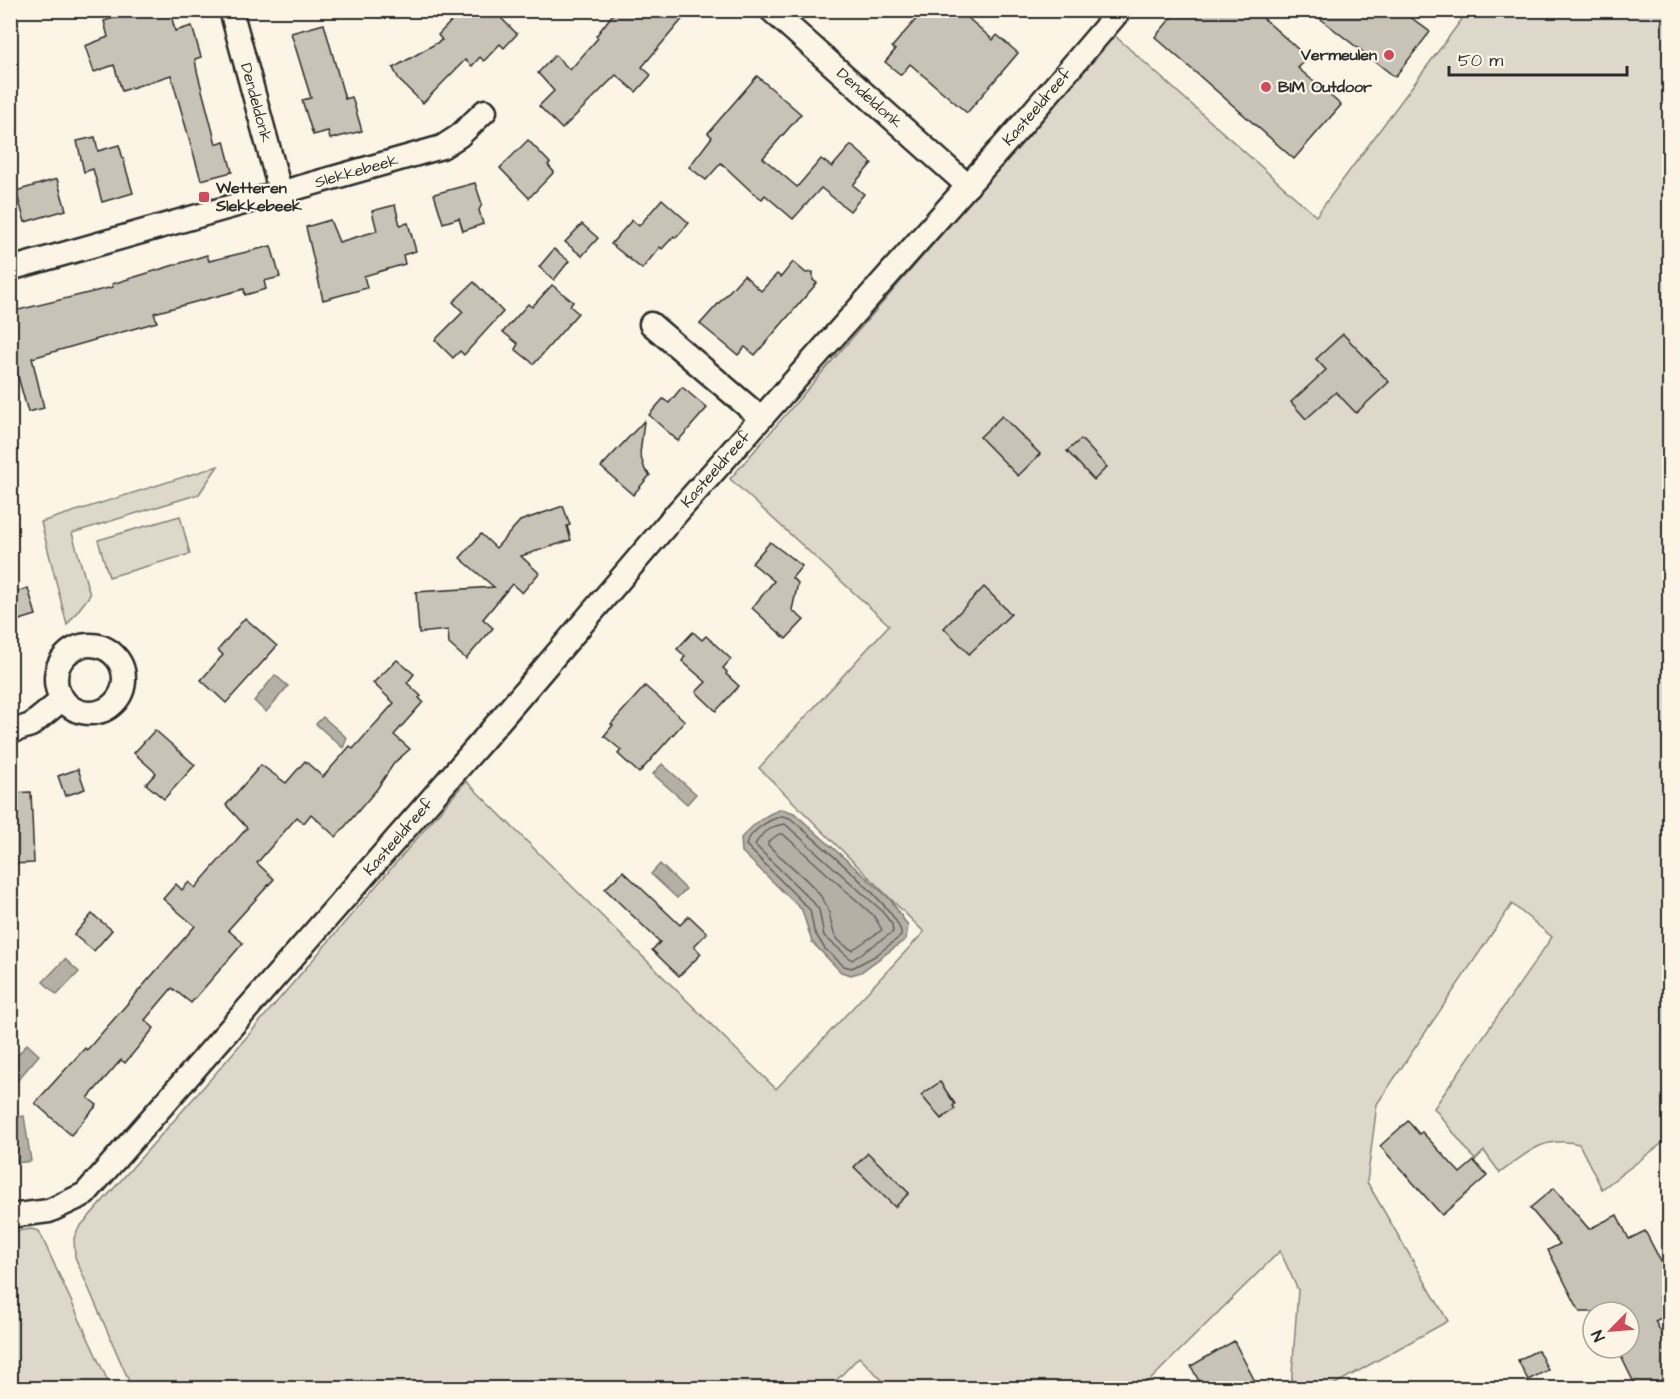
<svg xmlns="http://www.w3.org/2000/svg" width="1680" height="1399" viewBox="0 0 1680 1399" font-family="'Architects Daughter',sans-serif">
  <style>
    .green { fill: #ded8ca; stroke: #84827a; stroke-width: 1.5 }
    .water { fill: #b4b0a5; stroke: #7d7b74; stroke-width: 1.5 }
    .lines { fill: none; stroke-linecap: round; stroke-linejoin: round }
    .shore { stroke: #62605c; stroke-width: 1.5 }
    .building { fill: #c8c3b7; stroke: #2b2b2b; stroke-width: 1.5 }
    .street-casing { stroke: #2b2b2b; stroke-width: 27 }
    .street { stroke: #fcf5e5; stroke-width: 22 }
    .poi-dot { fill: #d1495b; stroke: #fcf5e5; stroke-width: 2 }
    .labels { text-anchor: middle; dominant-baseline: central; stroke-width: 4.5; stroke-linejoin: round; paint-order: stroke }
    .poi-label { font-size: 16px; font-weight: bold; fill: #2b2b2b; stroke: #fcf5e5; text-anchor: start }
    .street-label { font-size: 16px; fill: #2b2b2b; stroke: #fcf5e5 }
  </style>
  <rect width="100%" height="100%" fill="#fcf5e5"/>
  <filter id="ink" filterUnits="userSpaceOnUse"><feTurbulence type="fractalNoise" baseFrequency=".0167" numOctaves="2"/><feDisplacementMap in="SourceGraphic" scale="12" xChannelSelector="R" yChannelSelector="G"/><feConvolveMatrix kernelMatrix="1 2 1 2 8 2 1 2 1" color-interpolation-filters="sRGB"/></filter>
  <g filter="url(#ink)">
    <g class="green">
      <path d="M 1468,11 L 1669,11 L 1669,1138 L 1602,1189 L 1579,1144 C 1543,1135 1527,1153 1500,1173 L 1484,1151 L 1475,1160 L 1434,1108 L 1552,937 L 1512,904 L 1377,1104 L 1367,1182 L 1448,1321 L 1328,1388 L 1291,1388 L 1298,1290 L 1280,1251 L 1142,1388 L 890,1388 L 859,1357 L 829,1388 L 132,1388 L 75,1257 L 74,1238 L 78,1229 L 215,1074 L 466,781 L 776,1089 L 924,932 L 759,768 L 889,625 L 730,479 L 1114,35 L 1316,216 Z"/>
      <path d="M 218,466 L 199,494 L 72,533 L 90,595 L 67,625 L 41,522 Z"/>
      <path d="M 180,516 L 190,554 L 109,577 L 98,540 Z"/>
      <path d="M 31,1229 L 39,1231 L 111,1388 L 11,1388 L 11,1232 Z"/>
    </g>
    <g class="water">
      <path d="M 275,675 L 288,686 L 266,712 L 254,701 Z"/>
      <path d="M 323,717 L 347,738 L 343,748 L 316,724 Z"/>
      <path d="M 662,764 L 696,794 L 687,804 L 653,774 Z"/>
      <path d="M 782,809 L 794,813 L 890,899 L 908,926 L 906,939 L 861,972 L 851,975 L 841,972 L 812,942 L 802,910 L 742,852 L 741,838 C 753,825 765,814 782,809 Z"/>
      <path d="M 660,864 L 686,889 L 677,898 L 651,874 Z"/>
      <path d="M 65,959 L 79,972 L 57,995 L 43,982 Z"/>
      <path d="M 27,1044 L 39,1055 L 11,1088 L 11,1063 Z"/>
      <path d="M 24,1116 L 31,1161 L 17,1163 L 11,1118 Z"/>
    </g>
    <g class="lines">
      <g class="shore">
        <path d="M 782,816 L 790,818 C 810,836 906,914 901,936 L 875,956 L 852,968 L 844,966 L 825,949 L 814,931 L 810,910 L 746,845 C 750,831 768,820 782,816 Z"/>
        <path d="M 785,824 L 880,909 L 892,924 L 893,932 L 852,960 L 824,936 L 819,910 L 813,902 L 755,845 C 760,834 773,825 785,824 Z"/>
        <path d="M 779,834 L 783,834 L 874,916 L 882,930 L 852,950 C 825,936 836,923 825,903 C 814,883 785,862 768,845 L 768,842 Z"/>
      </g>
    </g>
    <g class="building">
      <path d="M 140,10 L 170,10 L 175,31 L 192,26 L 201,57 L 195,59 L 197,71 L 216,144 L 224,141 L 232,172 L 201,180 L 171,75 L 122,91 L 114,65 L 94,72 L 85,46 L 108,37 L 104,21 Z"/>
      <path d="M 462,10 L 493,10 L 517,34 L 504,48 L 500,44 L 484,61 L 480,57 L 472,66 L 465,60 L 423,103 L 400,81 L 393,68 L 442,40 L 438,35 Z"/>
      <path d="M 616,10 L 690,10 L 642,67 L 651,75 L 636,92 L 616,75 L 562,129 L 539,106 L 554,91 L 538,73 L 555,55 L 570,70 L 598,38 L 596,36 Z"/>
      <path d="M 924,10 L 959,10 L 993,40 L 997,35 L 1018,53 L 967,113 L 910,64 L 901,75 L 885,62 L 895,50 L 892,47 Z"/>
      <path d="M 1178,10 L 1254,10 L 1308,58 L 1298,68 L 1341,105 L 1294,159 L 1155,37 Z"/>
      <path d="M 1309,10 L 1401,10 L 1430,32 L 1395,77 Z"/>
      <path d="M 324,24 L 345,99 L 352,97 L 362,131 L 330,139 L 328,131 L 313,135 L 302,100 L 311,98 L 291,33 Z"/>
      <path d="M 757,76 L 801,114 L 763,158 L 797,187 L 821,159 L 832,167 L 851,145 L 872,163 L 853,185 L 864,194 L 850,211 L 821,188 L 793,219 L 765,195 L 762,199 L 752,192 L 721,163 L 706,180 L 689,167 L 712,137 L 708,133 Z"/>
      <path d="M 95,137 L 98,151 L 119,145 L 133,193 L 102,202 L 93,169 L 84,172 L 77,141 Z"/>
      <path d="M 528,140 L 550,163 L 548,165 L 554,172 L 529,198 L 500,168 Z"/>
      <path d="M 57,179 L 66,210 L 25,222 L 16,191 Z"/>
      <path d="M 475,183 L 482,204 L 479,210 L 483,224 L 463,231 L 459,218 L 443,223 L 434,194 Z"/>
      <path d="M 662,199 L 689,223 L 676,238 L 674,236 L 662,249 L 660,247 L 642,269 L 611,244 L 632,220 L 639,226 Z"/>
      <path d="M 395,205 L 400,225 L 408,223 L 416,251 L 403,255 L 405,264 L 364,276 L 367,288 L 323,300 L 306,227 L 330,220 L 339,242 L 377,231 L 372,211 Z"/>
      <path d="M 582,224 L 598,238 L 582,256 L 565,242 Z"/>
      <path d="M 271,246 L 280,277 L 264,281 L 266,289 L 245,295 L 244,289 L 154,313 L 157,322 L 32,358 L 44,408 L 28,412 L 17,373 L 10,372 L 10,312 L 113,287 L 112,284 L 207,255 L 209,261 Z"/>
      <path d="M 554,249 L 569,261 L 554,280 L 539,267 Z"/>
      <path d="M 793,262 L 806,273 L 813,272 L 813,280 L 817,283 L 755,355 L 745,347 L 738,355 L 700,324 L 744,275 L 761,291 L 777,274 L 781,277 Z"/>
      <path d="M 474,282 L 503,312 L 464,355 L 460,351 L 453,358 L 435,340 L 463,312 L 453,302 Z"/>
      <path d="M 552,285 L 573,302 L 570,306 L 578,313 L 534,364 L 515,349 L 518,344 L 503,332 L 528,304 L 532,307 Z"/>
      <path d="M 1343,334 L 1389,382 L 1356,413 L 1336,392 L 1306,419 L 1291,402 L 1326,370 L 1316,359 Z"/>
      <path d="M 682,387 L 707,408 L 678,441 L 649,415 L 663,399 L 669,403 Z"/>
      <path d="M 1002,416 L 1040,454 L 1018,476 L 980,437 Z"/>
      <path d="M 644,421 L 640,454 L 645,470 L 650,475 L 633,495 L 601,467 Z"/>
      <path d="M 1081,439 L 1107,467 L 1094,480 L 1067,451 Z"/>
      <path d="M 563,506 L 570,525 L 567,526 L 571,540 L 521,556 L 539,573 L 522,593 L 512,584 L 483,619 L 493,628 L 466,659 L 449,644 L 448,630 L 419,633 L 416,592 L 494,587 L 460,558 L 481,534 L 496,548 L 520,521 Z"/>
      <path d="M 770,542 L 802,566 L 792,578 L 798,583 L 792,610 L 804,620 L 786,639 L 752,608 L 774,581 L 752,563 Z"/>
      <path d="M 984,587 L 1011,614 L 969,654 L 944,628 Z"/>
      <path d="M 28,588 L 36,615 L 10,623 L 10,594 Z"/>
      <path d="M 245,618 L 277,646 L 226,703 L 201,680 L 223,655 L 218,650 Z"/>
      <path d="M 693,632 L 702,640 L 706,636 L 731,659 L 723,668 L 727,672 L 726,674 L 739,686 L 716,711 L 696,692 L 706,682 L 682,661 L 685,656 L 677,649 Z"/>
      <path d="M 397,660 L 414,674 L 407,683 L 421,696 L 419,698 L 423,702 L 394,735 L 410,749 L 394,763 L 377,789 L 336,837 L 311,814 L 304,823 L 297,817 L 257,863 L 274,879 L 228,930 L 243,943 L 191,1003 L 172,988 L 145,1020 L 154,1028 L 125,1063 L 121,1060 L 88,1098 L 97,1105 L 71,1135 L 35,1103 L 85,1048 L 87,1050 L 195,926 L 163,899 L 176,884 L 182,890 L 189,882 L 195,888 L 247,828 L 226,805 L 261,765 L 286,783 L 305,761 L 323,777 L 350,746 L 353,749 L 394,703 L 373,683 Z"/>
      <path d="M 645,686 L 685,721 L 639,773 L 618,754 L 621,750 L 604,736 L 613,725 L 611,724 Z"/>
      <path d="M 155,730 L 195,765 L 164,799 L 146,784 L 156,773 L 134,753 Z"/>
      <path d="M 78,769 L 85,789 L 65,796 L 58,776 Z"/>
      <path d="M 31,792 L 34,863 L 10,864 L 10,793 Z"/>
      <path d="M 623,871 L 680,925 L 689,916 L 707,933 L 694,946 L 701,954 L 679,976 L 652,950 L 660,942 L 605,889 Z"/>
      <path d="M 92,914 L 112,930 L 94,951 L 74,935 Z"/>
      <path d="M 940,1082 L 955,1104 L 953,1106 L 955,1109 L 941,1119 L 921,1095 Z"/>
      <path d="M 1408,1121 L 1419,1134 L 1422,1132 L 1460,1173 L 1474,1161 L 1487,1176 L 1442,1215 L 1380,1146 Z"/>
      <path d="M 868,1153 L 909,1193 L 895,1207 L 854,1167 Z"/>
      <path d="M 1554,1188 L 1589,1229 L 1617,1215 L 1629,1239 L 1645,1231 L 1670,1279 L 1670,1292 L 1659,1297 L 1667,1315 L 1655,1321 L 1670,1349 L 1670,1376 L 1644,1389 L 1637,1389 L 1617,1348 L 1629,1348 L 1629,1312 L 1580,1312 L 1548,1250 L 1560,1244 L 1530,1208 Z"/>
      <path d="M 1234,1341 L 1259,1389 L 1203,1389 L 1191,1366 Z"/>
      <path d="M 1538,1350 L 1548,1370 L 1528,1380 L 1518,1360 Z"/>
    </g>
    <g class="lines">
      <g class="street-casing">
        <g id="street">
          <path id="s1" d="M 231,10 L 281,194"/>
          <path id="s2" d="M 771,10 L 968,186"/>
          <path id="s3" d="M 10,269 L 442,147 L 459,136 L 485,111"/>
          <path d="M 651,324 L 761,418"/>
          <circle cx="90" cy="679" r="34"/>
          <path d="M 10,732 L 31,725 L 63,699"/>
          <path id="s4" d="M 10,1216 L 49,1211 L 85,1194 L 483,740 L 676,514 L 1019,128 L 1120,10"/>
        </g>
      </g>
      <use href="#street" class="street"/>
    </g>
  </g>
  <g class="poi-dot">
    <circle cx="1389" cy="55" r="6"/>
    <circle cx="1266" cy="87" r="6"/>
    <rect x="198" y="191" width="12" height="12" rx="3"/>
  </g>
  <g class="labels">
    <g class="poi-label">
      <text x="1377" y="55" text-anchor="end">Vermeulen</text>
      <text x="1278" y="87">BIM Outdoor</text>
      <text x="216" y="188">Wetteren<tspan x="216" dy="18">Slekkebeek</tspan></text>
    </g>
    <g class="street-label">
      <text stroke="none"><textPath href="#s2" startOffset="132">Dendeldonk</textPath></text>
      <text stroke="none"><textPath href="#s1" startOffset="96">Dendeldonk</textPath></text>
      <text stroke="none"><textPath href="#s4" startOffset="1524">Kasteeldreef</textPath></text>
      <text stroke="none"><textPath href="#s3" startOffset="360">Slekkebeek</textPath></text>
      <text stroke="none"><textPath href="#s4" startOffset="1040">Kasteeldreef</textPath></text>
      <text stroke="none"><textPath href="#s4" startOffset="554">Kasteeldreef</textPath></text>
    </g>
  </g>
  <rect width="1680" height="1399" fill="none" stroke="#fcf5e5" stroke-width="36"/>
  <rect x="18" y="18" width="1644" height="1363" fill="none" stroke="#2b2b2b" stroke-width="2" filter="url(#ink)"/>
  <g transform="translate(1611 1330) rotate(245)"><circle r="28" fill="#fcf5e5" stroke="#a8a49b" stroke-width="1.5"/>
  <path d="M0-4.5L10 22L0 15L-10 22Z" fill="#d1495b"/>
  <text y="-9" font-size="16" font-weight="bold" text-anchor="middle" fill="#2b2b2b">N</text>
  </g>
  <path d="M1449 66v9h178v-9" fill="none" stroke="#2b2b2b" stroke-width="3"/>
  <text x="1458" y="66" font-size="18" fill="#2b2b2b" stroke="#fcf5e5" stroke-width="4.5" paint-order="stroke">50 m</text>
</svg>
